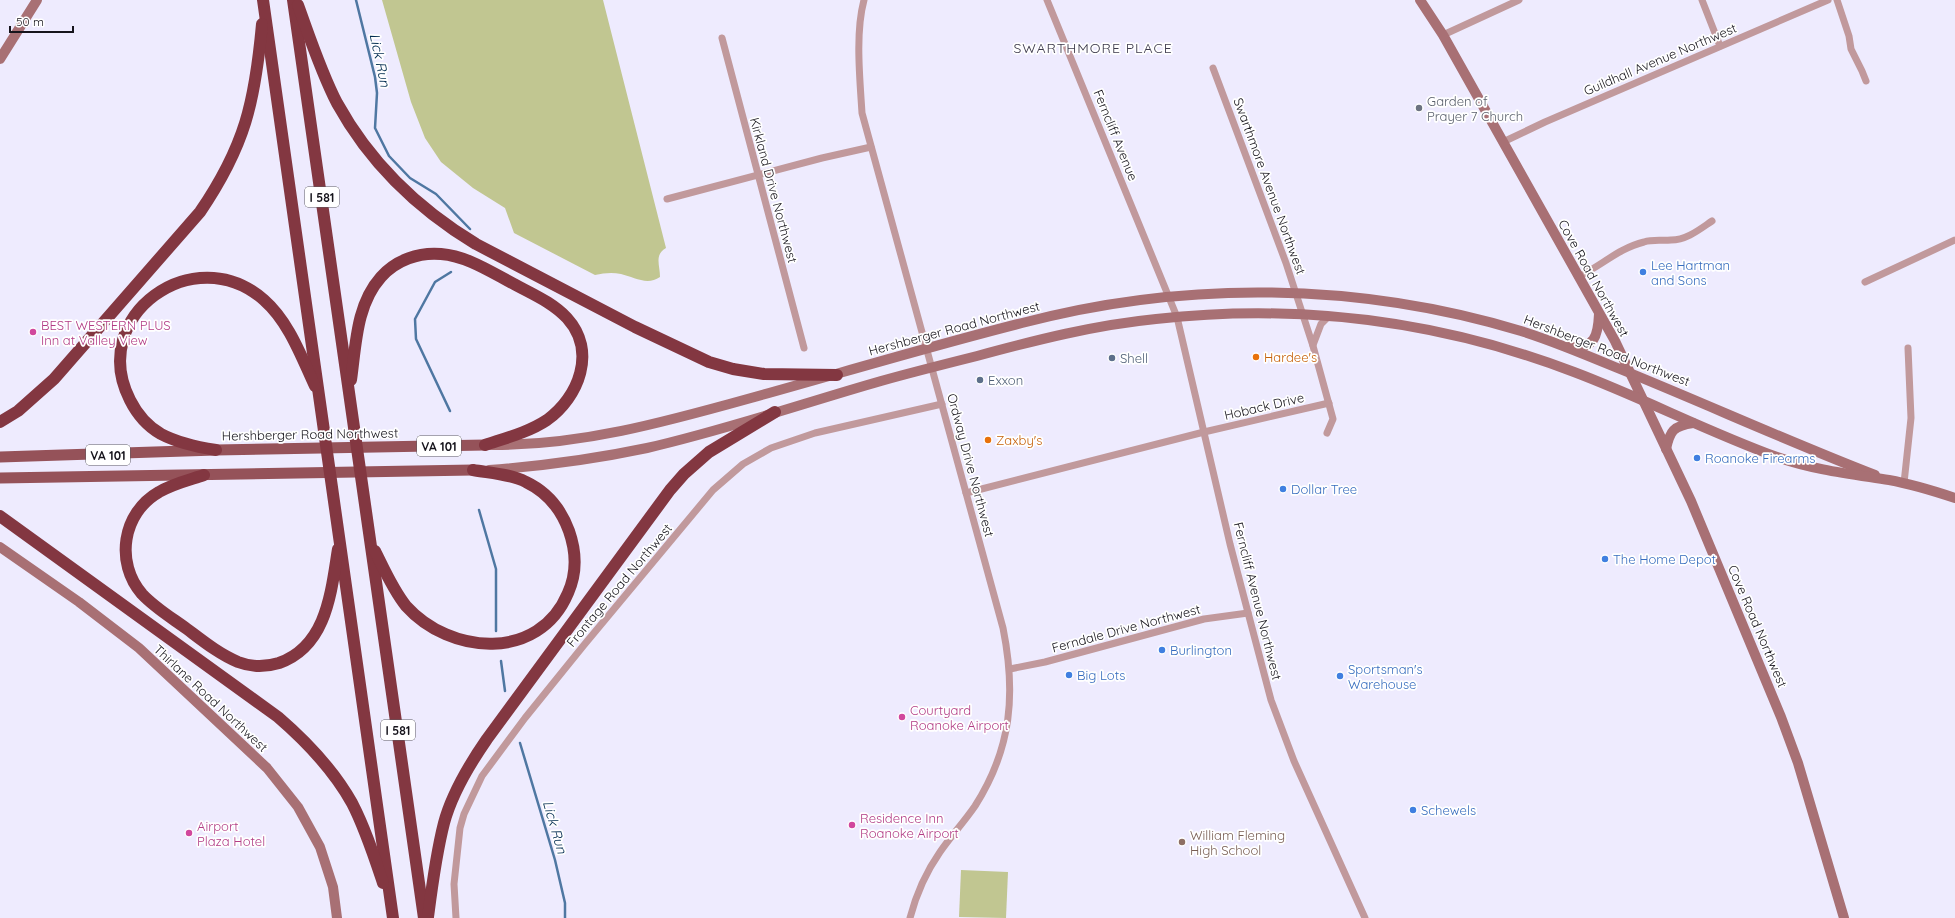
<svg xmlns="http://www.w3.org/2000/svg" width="1955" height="918" viewBox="0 0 1955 918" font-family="Quicksand,sans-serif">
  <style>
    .green { fill: #c1c691 }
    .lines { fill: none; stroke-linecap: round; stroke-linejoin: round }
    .stream { stroke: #4f77a2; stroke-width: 2.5 }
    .street { stroke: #c1999c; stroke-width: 7 }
    .secondary { stroke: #a87074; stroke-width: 10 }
    .primary { stroke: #955259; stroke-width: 11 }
    .highway { stroke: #833741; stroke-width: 12 }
    .worship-dot { fill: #6b7280; stroke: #fff; stroke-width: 1.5 }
    .shop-dot { fill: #3f7fe0; stroke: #fff; stroke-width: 1.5 }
    .hotel-dot { fill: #d1479c; stroke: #fff; stroke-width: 1.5 }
    .food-dot { fill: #e8710a; stroke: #fff; stroke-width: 1.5 }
    .service-dot { fill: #5c6f8a; stroke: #fff; stroke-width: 1.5 }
    .education-dot { fill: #8d6e63; stroke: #fff; stroke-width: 1.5 }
    .labels { text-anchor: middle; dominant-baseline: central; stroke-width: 3.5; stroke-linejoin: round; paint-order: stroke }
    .shield { fill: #fff; stroke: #5c5a60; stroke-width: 1 }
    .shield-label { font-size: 12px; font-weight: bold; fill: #16141c }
    .street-label { font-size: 13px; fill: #16141c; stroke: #fff }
    .worship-label { font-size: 13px; fill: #5b616d; stroke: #fff; text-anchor: start }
    .shop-label { font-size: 13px; fill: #366cbe; stroke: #fff; text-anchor: start }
    .hotel-label { font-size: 13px; fill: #b23c85; stroke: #fff; text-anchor: start }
    .food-label { font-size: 13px; fill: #c56008; stroke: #fff; text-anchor: start }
    .service-label { font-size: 13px; fill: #4e5e75; stroke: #fff; text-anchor: start }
    .education-label { font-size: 13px; fill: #785e54; stroke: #fff; text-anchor: start }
    .neighbourhood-label { font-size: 14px; letter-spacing: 1px; fill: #3c394b; stroke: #fff }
    .water-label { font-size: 14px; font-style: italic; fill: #002b4f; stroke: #fff }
  </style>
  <rect width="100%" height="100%" fill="#eeebfe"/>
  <g class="green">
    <path d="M 382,0 L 603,0 L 666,248 C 654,255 660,265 660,277 C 647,286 634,277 621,274 C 612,272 604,273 595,275 L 514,233 L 505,208 L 473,188 L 441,162 L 425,138 L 411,102 Z"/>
    <path d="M 961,870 L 1008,872 L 1006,918 L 959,917 Z"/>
  </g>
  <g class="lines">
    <g class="stream">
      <path d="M 356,0 L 375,77 L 377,93 L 375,128 L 389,156 L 410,178 L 436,194 L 470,229"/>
      <path d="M 450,411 L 416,339 L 415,319 L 435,282 L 451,272"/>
      <path d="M 479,510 L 496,569 L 496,631"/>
      <path d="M 501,661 L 505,691"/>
      <path d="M 520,743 L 555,860 L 565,903 L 565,918"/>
    </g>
    <g class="street">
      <path d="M 864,0 C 855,33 860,80 862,113 L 1003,628 C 1016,693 1012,748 975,806 C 964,822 951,836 940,852 C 926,872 916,895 910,918"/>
      <path d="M 1047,0 L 1177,317 L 1230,544 L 1271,700 L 1294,761 L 1365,918"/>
      <path d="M 1702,0 L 1720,46"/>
      <path d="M 1837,0 L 1849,36 L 1851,49 L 1862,71 L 1866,81"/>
      <path d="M 1443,35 L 1519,0"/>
      <path d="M 722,38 L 804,348"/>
      <path d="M 1213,68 L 1286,263 L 1313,346 L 1333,419 L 1327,433"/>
      <path d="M 1503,142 L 1545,122 L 1828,0"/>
      <path d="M 667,199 L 822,158 L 871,147"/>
      <path d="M 1578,277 C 1601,266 1619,248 1644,242 C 1653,239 1662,241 1671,240 C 1687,240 1700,229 1712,221"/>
      <path d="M 1865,282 L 1955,240"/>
      <path d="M 1313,345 L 1321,324 L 1329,316"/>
      <path d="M 1904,483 L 1911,418 L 1908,348"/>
      <path d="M 966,493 L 1204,432 L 1329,403"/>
      <path d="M 1010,669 L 1045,662 L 1204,619 L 1248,613"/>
      <path d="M 456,918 L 454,884 L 460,828 L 464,814 L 482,776 L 525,718 L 584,645 L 713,490 L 743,464 L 771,448 L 815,433 L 942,404"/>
    </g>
    <g class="secondary">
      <path d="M 1420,0 L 1443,35 L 1615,341 L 1691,501 L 1781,717 L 1798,763 L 1844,918"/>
      <path d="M 0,59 L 37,0"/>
      <path d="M 1569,347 C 1595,349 1598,336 1599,314"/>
      <path d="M 489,445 C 579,446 665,422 751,398 C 841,373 931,346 1022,323 C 1185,280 1359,282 1521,331 C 1553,341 1584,354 1615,367 C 1702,402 1787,441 1875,475"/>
      <path d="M 1666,449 C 1670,431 1673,426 1693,423"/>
      <path d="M 489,470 C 542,466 595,459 647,448 C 726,430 804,403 881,381 C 913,372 945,364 977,356 C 1036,340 1095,325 1156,319 C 1300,303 1438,320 1574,372 C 1643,398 1708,432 1777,457 C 1814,470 1851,474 1889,480 C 1911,484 1934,491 1955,498"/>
      <path d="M 0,547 L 79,602 L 139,648 L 267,768 L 298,807 L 320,847 L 333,887 L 337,918"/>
    </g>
    <g class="primary">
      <path d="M 0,457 L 216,450 L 485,445"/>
      <path d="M 0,478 L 473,470"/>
    </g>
    <g class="highway">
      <path d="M 263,0 L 393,918"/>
      <path d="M 293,0 L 424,918"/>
      <path d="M 298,5 C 310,38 321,72 337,103 C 370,163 418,209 476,244 L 635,327 L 709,362 L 733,369 L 764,374 L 837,375"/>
      <path d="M 351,380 C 356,345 356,305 381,277 C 396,260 419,252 441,254 C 467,256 491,272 514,284 C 532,294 552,302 567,318 C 597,351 579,397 547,420 C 529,432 506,438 485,445"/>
      <path d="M 0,422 L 18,411 L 54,379 L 200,212 C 245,146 255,102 262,24"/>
      <path d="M 216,450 C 197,447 178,443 161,434 C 147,426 137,414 130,400 C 87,316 194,238 264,300 C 289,322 301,356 315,386"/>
      <path d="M 204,475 C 189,480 172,484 159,492 C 122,513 115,563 142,594 C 155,608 172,618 187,629 C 203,641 219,654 238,662 C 251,667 266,667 279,663 C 327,646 331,592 338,549"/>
      <path d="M 0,516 L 278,717 C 307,742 333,769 352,803 C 365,828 374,856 383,883"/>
      <path d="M 375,551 C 384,569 393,590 406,606 C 450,655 539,662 568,593 C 577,573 576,551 569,531 C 561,509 547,492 526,482 C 511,474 490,473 473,470"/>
      <path d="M 428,917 C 432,886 436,854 444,823 C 452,793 469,765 487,739 L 670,490 L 684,474 L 709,452 L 775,412"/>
    </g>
  </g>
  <circle class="worship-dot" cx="1419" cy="108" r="4"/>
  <g class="shop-dot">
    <circle cx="1643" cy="272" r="4"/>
    <circle cx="1697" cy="458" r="4"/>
    <circle cx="1283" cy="489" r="4"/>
    <circle cx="1605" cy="559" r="4"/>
    <circle cx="1162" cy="650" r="4"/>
    <circle cx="1069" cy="675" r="4"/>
    <circle cx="1340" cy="676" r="4"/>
    <circle cx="1413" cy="810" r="4"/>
  </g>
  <g class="hotel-dot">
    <circle cx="33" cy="332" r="4"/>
    <circle cx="902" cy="717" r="4"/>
    <circle cx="852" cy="825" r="4"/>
    <circle cx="189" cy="833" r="4"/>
  </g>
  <g class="food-dot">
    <circle cx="1256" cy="357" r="4"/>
    <circle cx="988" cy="440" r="4"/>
  </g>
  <g class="service-dot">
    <circle cx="1112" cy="358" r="4"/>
    <circle cx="980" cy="380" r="4"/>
  </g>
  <circle class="education-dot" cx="1182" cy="842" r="4"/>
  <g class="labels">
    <g class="shield">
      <rect x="305" y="187" width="34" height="20" rx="3"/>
      <rect x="417" y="436" width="44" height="20" rx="3"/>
      <rect x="86" y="445" width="44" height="20" rx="3"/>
      <rect x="381" y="720" width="34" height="20" rx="3"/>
    </g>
    <g class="shield-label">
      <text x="322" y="197">I 581</text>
      <text x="439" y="446">VA 101</text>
      <text x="108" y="455">VA 101</text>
      <text x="398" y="730">I 581</text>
    </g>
    <g class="street-label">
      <text transform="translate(1660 59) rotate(-23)">Guildhall Avenue Northwest</text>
      <text transform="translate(1116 135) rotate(68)">Ferncliff Avenue</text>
      <text transform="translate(1270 186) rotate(70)">Swarthmore Avenue Northwest</text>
      <text transform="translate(774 190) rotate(75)">Kirkland Drive Northwest</text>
      <text transform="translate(1594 278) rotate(61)">Cove Road Northwest</text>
      <text transform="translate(954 328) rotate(-15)">Hershberger Road Northwest</text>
      <text transform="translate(1607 350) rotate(21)">Hershberger Road Northwest</text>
      <text transform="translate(1264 406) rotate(-13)">Hoback Drive</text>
      <text transform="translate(310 434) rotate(-1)">Hershberger Road Northwest</text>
      <text transform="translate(971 465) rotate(75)">Ordway Drive Northwest</text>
      <text transform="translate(619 585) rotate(-50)">Frontage Road Northwest</text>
      <text transform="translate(1258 601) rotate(76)">Ferncliff Avenue Northwest</text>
      <text transform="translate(1758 626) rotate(67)">Cove Road Northwest</text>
      <text transform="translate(1126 628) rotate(-15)">Ferndale Drive Northwest</text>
      <text transform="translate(211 698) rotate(43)">Thirlane Road Northwest</text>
    </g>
    <g class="worship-label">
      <text x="1427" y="101">Garden of<tspan x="1427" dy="15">Prayer 7 Church</tspan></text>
    </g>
    <g class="shop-label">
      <text x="1651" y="265">Lee Hartman<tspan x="1651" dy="15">and Sons</tspan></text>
      <text x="1705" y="458">Roanoke Firearms</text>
      <text x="1291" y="489">Dollar Tree</text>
      <text x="1613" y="559">The Home Depot</text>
      <text x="1170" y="650">Burlington</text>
      <text x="1348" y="669">Sportsman's<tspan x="1348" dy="15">Warehouse</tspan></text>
      <text x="1077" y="675">Big Lots</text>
      <text x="1421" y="810">Schewels</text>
    </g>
    <g class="hotel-label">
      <text x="41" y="325">BEST WESTERN PLUS<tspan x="41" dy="15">Inn at Valley View</tspan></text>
      <text x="910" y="710">Courtyard<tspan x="910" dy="15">Roanoke Airport</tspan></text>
      <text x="860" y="818">Residence Inn<tspan x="860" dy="15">Roanoke Airport</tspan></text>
      <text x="197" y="826">Airport<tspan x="197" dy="15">Plaza Hotel</tspan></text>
    </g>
    <g class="food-label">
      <text x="1264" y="357">Hardee's</text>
      <text x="996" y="440">Zaxby's</text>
    </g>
    <g class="service-label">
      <text x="1120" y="358">Shell</text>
      <text x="988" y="380">Exxon</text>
    </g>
    <g class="education-label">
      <text x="1190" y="835">William Fleming<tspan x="1190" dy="15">High School</tspan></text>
    </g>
    <g class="neighbourhood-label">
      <text x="1093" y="48">SWARTHMORE PLACE</text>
    </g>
    <g class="water-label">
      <text transform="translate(380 60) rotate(78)">Lick Run</text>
      <text transform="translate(555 827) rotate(74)">Lick Run</text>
    </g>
  </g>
  <path d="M10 26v6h63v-6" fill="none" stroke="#16141c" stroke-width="2"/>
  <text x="16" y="26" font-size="12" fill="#16141c" stroke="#ffffff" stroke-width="3" paint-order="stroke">50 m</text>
</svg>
